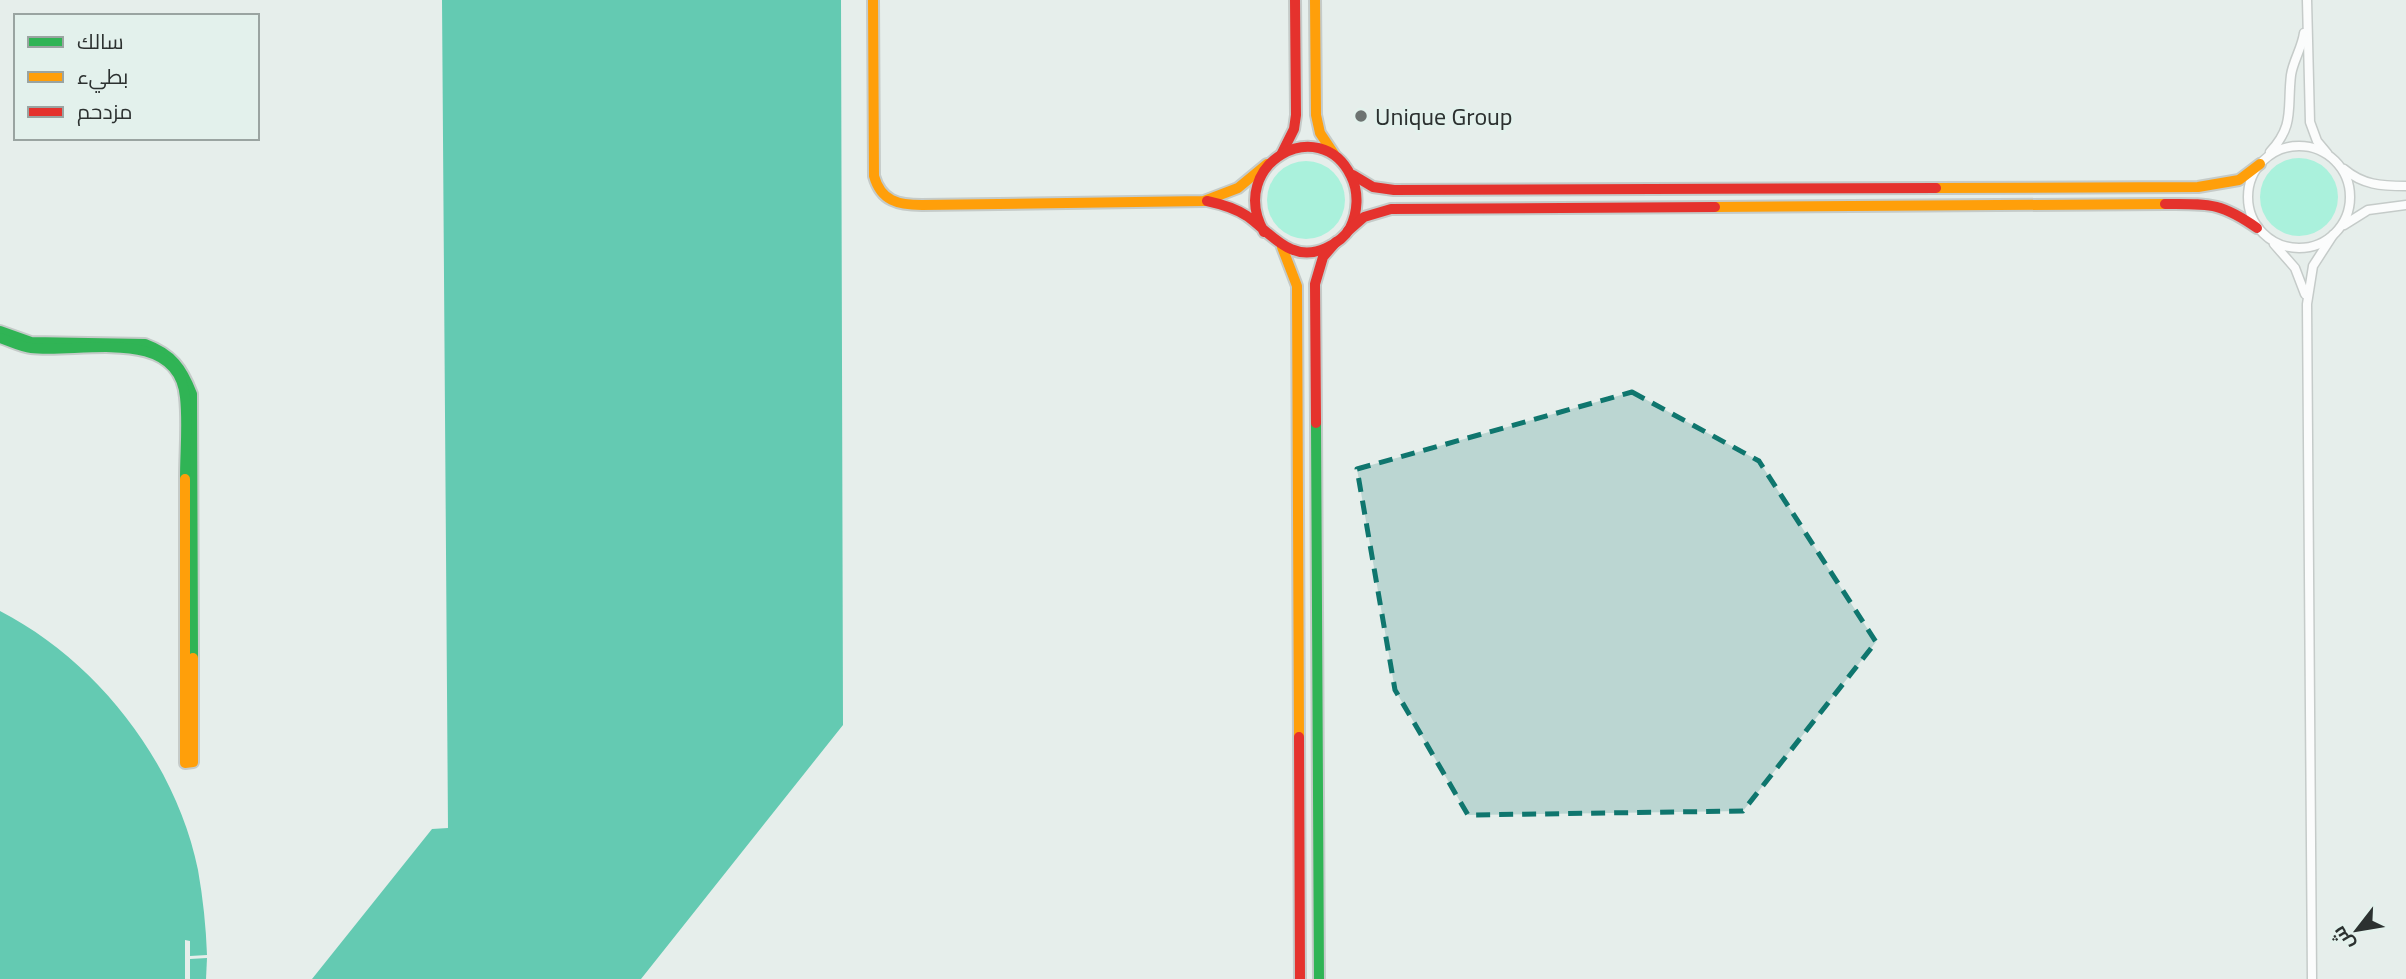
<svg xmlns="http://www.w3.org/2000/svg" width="2406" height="979" viewBox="0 0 2406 979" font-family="Georgia,Cairo,serif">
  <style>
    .green { fill: #aaf1dc }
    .water { fill: #64cab2 }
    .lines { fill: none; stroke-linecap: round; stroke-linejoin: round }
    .street-casing { stroke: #c5cbc9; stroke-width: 11 }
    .fast-casing { stroke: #c5cbc9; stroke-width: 14 }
    .slow-casing { stroke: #c5cbc9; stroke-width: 14 }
    .jam-casing { stroke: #c5cbc9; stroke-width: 14 }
    .street { stroke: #fbfcfc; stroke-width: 8 }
    .fast { stroke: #30b455; stroke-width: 10 }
    .slow { stroke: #ff9f0a; stroke-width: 10 }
    .jam { stroke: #e5322d; stroke-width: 10 }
    .marked { fill: #0f766e; fill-opacity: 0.2; stroke: #0f766e; stroke-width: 5; stroke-dasharray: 14 9; stroke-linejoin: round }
    .poi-dot { fill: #6d7371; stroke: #e3f1ec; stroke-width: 2.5 }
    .labels { text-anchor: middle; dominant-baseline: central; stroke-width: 6; stroke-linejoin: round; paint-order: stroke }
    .poi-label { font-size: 24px; fill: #2c3130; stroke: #e3f1ec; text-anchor: start }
  </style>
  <rect width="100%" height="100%" fill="#e6eeeb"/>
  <g class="green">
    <circle cx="2299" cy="197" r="39"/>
    <circle cx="1306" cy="200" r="39"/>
  </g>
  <g class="water">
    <path d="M 442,0 L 841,0 L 843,725 L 641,979 L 312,979 L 432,829 L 448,828 Z"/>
    <path d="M 0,611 C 97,661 176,762 198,870 C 203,898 206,927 207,955 L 190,956 L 190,941 L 185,940 L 185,979 L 0,979 Z"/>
    <path d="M 207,958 L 206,979 L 190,979 L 190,959 Z"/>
  </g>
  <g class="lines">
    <g class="street-casing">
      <g id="street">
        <path d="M 2307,0 L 2310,122 L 2317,141 L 2327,153"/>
        <circle cx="2299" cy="197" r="51"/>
        <path d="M 2270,152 C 2295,125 2287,109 2291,75 C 2293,61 2302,48 2304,33"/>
        <path d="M 2344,169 C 2363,185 2381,186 2406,186"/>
        <path d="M 2344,225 L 2368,210 L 2406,205"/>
        <path d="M 2274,244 L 2295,268 L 2305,294"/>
        <path d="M 2312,979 L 2307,304 L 2313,266 L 2333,235"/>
      </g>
    </g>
    <g class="fast-casing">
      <g id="fast">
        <path d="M 0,331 L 31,342 L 145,344 C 172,354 182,368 192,394 L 193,658"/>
        <path d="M 0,338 C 10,341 21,347 31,348 C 78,354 178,325 185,397 C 188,423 185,452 185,479"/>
        <path d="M 1316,423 L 1319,979"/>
      </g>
    </g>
    <g class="slow-casing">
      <g id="slow">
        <path d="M 873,0 L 874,176 C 881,201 898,205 922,205 L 1204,201 L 1238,188 L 1267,164"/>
        <path d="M 1315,0 L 1316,115 L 1320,133 L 1334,154"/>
        <path d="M 1936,188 L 2198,187 L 2239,180 L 2260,164"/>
        <path d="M 1715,207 L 2165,204"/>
        <path d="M 1282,247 L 1297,286 L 1299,737"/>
        <path d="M 185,479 L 185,763 L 193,762 L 193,658"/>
      </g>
    </g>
    <g class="jam-casing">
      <g id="jam">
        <path d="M 1282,153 L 1294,129 L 1296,115 L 1295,0"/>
        <path d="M 1353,175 L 1373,187 L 1394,190 L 1936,188"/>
        <path d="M 1207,201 C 1221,204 1235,208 1247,216 C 1272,234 1291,264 1326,248 C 1335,244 1345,237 1350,228 C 1358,212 1359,192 1351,176 C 1320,112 1226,164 1264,232"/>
        <path d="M 2165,204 C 2209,204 2220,202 2257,228"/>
        <path d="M 1348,231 L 1364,217 L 1391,209 L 1715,207"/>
        <path d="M 1316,423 L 1315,284 L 1323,257 L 1336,242"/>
        <path d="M 1299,737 L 1300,979"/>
      </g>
    </g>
    <use href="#street" class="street"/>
    <use href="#fast" class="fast"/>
    <use href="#slow" class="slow"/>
    <use href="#jam" class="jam"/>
  </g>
  <path class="marked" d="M 1632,392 L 1759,461 L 1876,642 L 1743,811 L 1468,815 L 1395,690 L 1357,469 Z"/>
  <circle class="poi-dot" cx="1361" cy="116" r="7"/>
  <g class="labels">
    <g class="poi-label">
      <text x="1375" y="116">Unique Group</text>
    </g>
  </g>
  <rect x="14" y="14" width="245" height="126" fill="#e3f1ec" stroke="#9aa4a1" stroke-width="2"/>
  <rect x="28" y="37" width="35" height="10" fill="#30b455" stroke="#9aa4a1" stroke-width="2"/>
  <text x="77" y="49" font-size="21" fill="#2c3130">سالك</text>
  <rect x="28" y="72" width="35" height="10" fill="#ff9f0a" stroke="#9aa4a1" stroke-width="2"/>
  <text x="77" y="84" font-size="21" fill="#2c3130">بطيء</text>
  <rect x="28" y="107" width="35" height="10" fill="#e5322d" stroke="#9aa4a1" stroke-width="2"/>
  <text x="77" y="119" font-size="21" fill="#2c3130">مزدحم</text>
  <g transform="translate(2357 930) rotate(239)" stroke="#e3f1ec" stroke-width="5" paint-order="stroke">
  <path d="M0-5L12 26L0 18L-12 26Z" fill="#2c3130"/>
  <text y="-10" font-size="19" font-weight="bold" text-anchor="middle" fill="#2c3130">ش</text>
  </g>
</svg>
